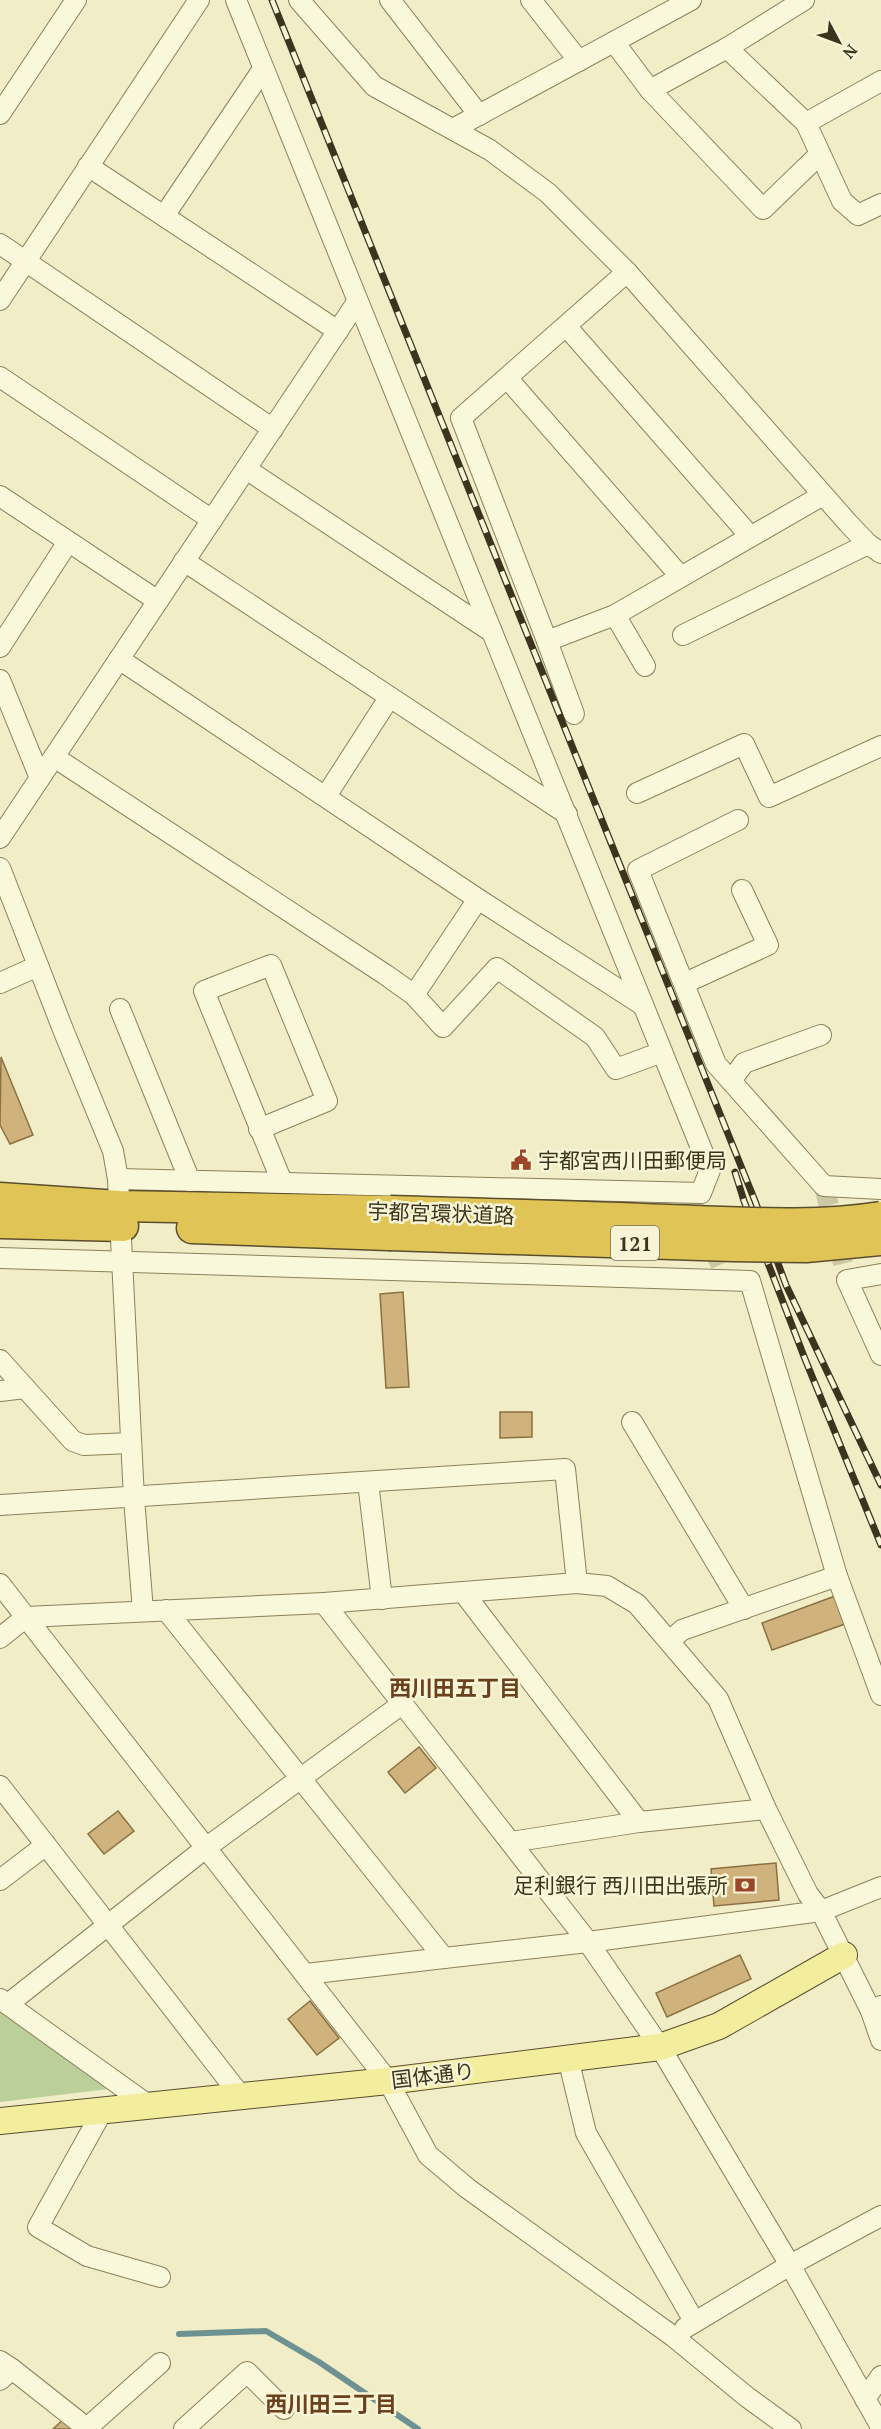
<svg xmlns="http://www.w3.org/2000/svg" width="881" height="2429" viewBox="0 0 881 2429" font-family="'PT Serif','Noto Sans JP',serif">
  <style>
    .green { fill: #bbcf9a }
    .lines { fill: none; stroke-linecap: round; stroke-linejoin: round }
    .stream { stroke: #6e9292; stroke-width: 6 }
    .building { fill: #cfb27c; stroke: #8c7140; stroke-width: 1.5 }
    .minor-tunnel { stroke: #ccc8a5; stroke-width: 20; stroke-dasharray: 20 10; stroke-linecap: butt }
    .minor-casing { stroke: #8c815b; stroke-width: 22 }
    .major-casing { stroke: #5a4e2f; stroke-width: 28 }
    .highway-casing { stroke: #5a4e2f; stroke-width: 33 }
    .minor { stroke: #faf8da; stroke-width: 20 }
    .major { stroke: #f3ed9e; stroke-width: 26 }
    .highway { stroke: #e0c556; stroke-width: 30 }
    .rail-casing { stroke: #3c341f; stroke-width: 7 }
    .rail { stroke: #f7f5d6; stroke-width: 4.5; stroke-dasharray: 14; stroke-linecap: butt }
    .highway-bridge-casing { stroke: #5a4e2f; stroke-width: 33; stroke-linecap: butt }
    .highway-bridge { stroke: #e0c556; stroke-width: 30 }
    .labels { text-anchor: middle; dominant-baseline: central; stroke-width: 5; stroke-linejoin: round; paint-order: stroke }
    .shield { fill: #f7f5d6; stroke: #746e56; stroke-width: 1.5 }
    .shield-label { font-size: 20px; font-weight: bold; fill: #3c341f }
    .poi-label { font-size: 21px; fill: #3c341f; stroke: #f7f5d6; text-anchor: start }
    .street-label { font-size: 21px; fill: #3c341f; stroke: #f7f5d6 }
    .neighbourhood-label { font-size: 22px; font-weight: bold; fill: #6a401d; stroke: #f7f5d6 }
  </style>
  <rect width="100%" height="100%" fill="#f0edc7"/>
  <path class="green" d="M 0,2001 L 117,2088 L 0,2102 Z"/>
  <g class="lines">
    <path class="stream" d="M 179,2334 L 266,2331 L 319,2362 L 418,2429"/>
  </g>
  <g class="building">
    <path d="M 1,1057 L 33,1135 L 10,1144 L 0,1125 Z"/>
    <path d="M 403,1292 L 409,1387 L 386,1388 L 380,1294 Z"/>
    <path d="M 500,1412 L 532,1412 L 532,1437 L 500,1438 Z"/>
    <path d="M 835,1596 L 845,1624 L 772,1650 L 762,1623 Z"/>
    <path d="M 419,1747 L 436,1768 L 405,1793 L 388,1772 Z"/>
    <path d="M 118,1811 L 134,1831 L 104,1854 L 88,1834 Z"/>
    <path d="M 776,1863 L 779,1900 L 714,1906 L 711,1869 Z"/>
    <path d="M 740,1955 L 751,1979 L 667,2017 L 656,1993 Z"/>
    <path d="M 310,2001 L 339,2038 L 317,2055 L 288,2019 Z"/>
    <path d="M 67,2416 L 79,2429 L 53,2429 Z"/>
  </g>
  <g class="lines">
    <g class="minor-tunnel">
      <path d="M 824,1186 L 847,1280"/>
      <path d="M 687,1192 L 728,1281"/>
    </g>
    <g class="minor-casing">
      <g id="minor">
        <path d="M 299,0 L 374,86 L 490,150 L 548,193 L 627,272 L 848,523 L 868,544 L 881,553"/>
        <path d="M 390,0 L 479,115"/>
        <path d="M 531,0 L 579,61"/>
        <path d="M 804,0 L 727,48 L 806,123"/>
        <path d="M 614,42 L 650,90 L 763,209 L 820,154"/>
        <path d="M 881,81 L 806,123 L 842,201 L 858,215 L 881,204"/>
        <path d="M 650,90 L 727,48"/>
        <path d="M 0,114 L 76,0"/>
        <path d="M 453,129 L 691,0"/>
        <path d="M 88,166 L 338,331"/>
        <path d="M 164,216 L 263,69"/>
        <path d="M 0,244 L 273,429"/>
        <path d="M 627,272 L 461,418 L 547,641 L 615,615 L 823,495"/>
        <path d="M 0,300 L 199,0"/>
        <path d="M 566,326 L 750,536"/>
        <path d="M 0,377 L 212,520"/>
        <path d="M 508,379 L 680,576"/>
        <path d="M 246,469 L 492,632"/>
        <path d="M 0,496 L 158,601"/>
        <path d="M 184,561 L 567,814"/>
        <path d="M 615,615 L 645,666"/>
        <path d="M 683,635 L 868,544"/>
        <path d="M 547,641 L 574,714"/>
        <path d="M 0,647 L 68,542"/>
        <path d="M 119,659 L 478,899 L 641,1004"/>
        <path d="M 0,680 L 40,778"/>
        <path d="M 54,757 L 386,975 L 414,995 L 443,1027 L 497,968 L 595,1037 L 616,1069 L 662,1052"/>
        <path d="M 637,793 L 744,744 L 769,797 L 881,746"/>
        <path d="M 326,796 L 389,698"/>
        <path d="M 738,820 L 638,870 L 716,1064 L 824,1186 L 881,1189"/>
        <path d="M 0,838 L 357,302"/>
        <path d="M 0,868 L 64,1032 L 113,1151 L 118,1179 L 134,1498 L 143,1611"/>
        <path d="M 0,983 L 38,966"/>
        <path d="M 685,983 L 768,945 L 742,890"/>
        <path d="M 414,995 L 478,899"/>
        <path d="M 120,1009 L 190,1181"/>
        <path d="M 731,1081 L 744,1063 L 821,1035"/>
        <path d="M 259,1129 L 327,1101 L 271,965 L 204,991 L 282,1182"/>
        <path d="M 118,1179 L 701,1193 L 710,1170 L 236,0"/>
        <path d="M 0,1258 L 750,1281 L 837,1576 L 881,1695"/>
        <path d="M 881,1274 L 847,1280 L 881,1355"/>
        <path d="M 0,1360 L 73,1441 L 84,1445 L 131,1443"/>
        <path d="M 0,1391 L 25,1388"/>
        <path d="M 632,1422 L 744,1609"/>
        <path d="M 368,1482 L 382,1599"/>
        <path d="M 0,1505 L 565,1469 L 577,1583"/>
        <path d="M 0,1584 L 388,2081 L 428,2155 L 467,2188 L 674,2337 L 747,2397 L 791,2429"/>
        <path d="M 463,1592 L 639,1822 L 766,1809"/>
        <path d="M 324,1603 L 588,1942 L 660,2047 L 790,2265 L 881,2427"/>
        <path d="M 0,1638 L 26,1617 L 324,1603 L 577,1583 L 607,1586 L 637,1604 L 718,1699 L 766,1809 L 808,1894 L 821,1911 L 588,1942 L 444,1958 L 166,1610"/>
        <path d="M 670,1641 L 682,1630 L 837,1576"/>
        <path d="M 0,1786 L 240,2095"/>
        <path d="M 511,1842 L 639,1822"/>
        <path d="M 0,1880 L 46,1845"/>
        <path d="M 881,1887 L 821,1911 L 871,2011 L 881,2006"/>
        <path d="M 306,1974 L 444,1958"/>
        <path d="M 0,1999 L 148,2105"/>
        <path d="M 8,2004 L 207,1847 L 402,1704"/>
        <path d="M 871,2011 L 881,2040"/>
        <path d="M 568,2058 L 586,2133 L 694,2321"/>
        <path d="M 103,2110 L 38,2227 L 87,2256 L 160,2277"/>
        <path d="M 685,2328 L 790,2265 L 881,2216"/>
        <path d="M 0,2361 L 12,2369 L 0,2380"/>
        <path d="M 12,2369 L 88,2429"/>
        <path d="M 865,2399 L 881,2376"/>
        <path d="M 87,2428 L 160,2363"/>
        <path d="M 184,2429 L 247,2372 L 284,2409"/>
      </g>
    </g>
    <g class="major-casing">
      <path id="major" d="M 0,2121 L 388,2081 L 660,2047 L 719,2026 L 844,1955"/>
    </g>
    <g class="highway-casing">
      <g id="highway">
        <path d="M 0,1198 L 119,1206 L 390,1211"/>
        <path d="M 0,1223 L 123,1226"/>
        <path d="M 192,1228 L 389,1235"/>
      </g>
    </g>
    <use href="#minor" class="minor"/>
    <use href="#major" class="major"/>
    <use href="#highway" class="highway"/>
    <g class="rail-casing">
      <g id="rail">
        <path d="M 272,0 L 755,1201 L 786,1285 L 881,1485"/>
        <path d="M 735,1172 L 744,1201 L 805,1359 L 881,1545"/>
      </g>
    </g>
    <use href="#rail" class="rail"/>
    <g class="highway-bridge-casing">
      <g id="highway-bridge">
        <path d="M 390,1211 C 483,1214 575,1216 668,1220 C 737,1222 812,1228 881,1217"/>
        <path d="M 389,1235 L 733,1246 L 806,1247 L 881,1240"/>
      </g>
    </g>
    <use href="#highway-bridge" class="highway-bridge"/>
  </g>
  <defs>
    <g id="civic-bare" transform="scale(1.62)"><path d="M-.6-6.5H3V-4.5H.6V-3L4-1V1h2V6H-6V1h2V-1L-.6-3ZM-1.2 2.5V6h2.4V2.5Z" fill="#9d4529" stroke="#f7f5d6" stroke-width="2.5" paint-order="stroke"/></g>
    <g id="bank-bare" transform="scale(1.62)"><path d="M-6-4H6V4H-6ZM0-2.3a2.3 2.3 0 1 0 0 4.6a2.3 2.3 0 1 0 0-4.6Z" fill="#9d4529" stroke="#f7f5d6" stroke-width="2.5" paint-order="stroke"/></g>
  </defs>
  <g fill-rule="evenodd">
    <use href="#civic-bare" x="521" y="1160"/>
    <use href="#bank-bare" x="745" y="1885"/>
  </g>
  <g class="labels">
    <rect class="shield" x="611" y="1226" width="48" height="34" rx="4.5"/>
    <g class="shield-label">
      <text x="635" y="1243">121</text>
    </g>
    <g class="poi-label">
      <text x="538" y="1160">宇都宮西川田郵便局</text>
      <text x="728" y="1885" text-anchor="end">足利銀行 西川田出張所</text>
    </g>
    <g class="street-label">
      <text transform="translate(441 1213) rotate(2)">宇都宮環状道路</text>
      <text transform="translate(433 2075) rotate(-7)">国体通り</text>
    </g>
    <g class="neighbourhood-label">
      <text x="455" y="1687">西川田五丁目</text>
      <text x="331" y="2403">西川田三丁目</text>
    </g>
  </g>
  <g transform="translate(839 42) rotate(131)" stroke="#f7f5d6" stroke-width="4.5" paint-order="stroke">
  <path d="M0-4.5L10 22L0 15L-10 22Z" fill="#3c341f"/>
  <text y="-9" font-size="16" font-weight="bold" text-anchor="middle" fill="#3c341f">N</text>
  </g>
</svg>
